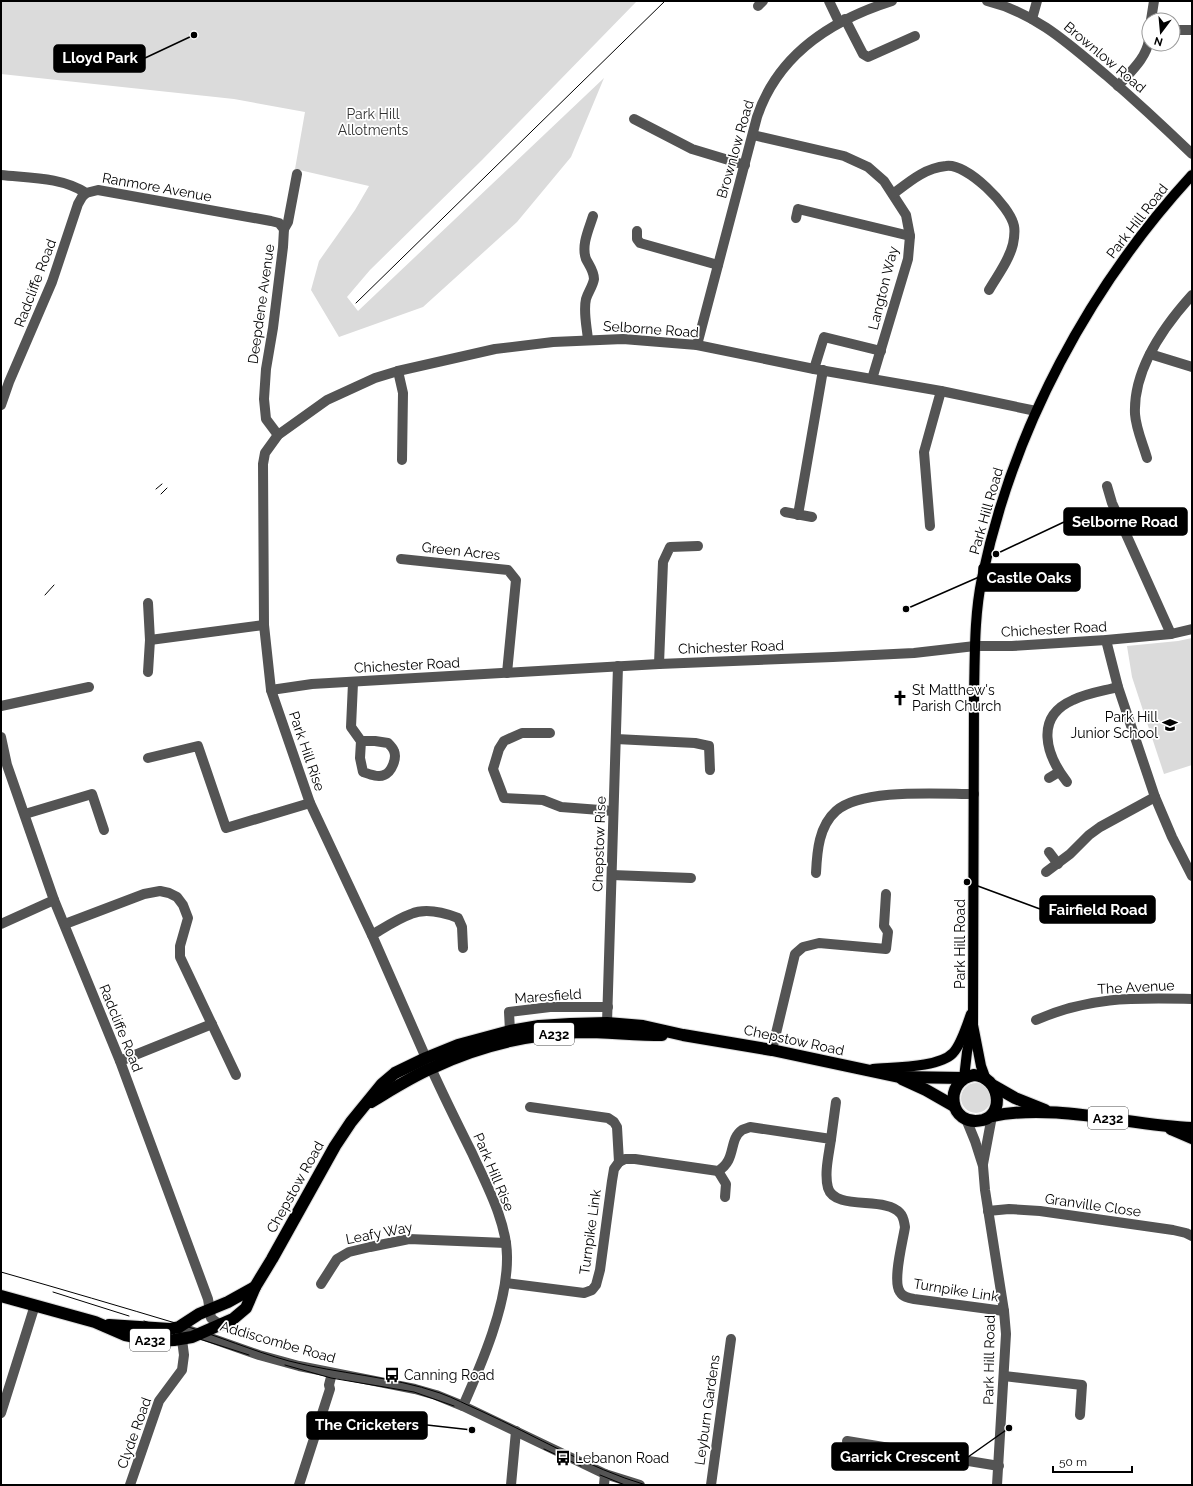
<svg xmlns="http://www.w3.org/2000/svg" width="1193" height="1486" viewBox="0 0 1193 1486" font-family="Raleway,sans-serif">
  <style>
    .green { fill: #dbdbdb }
    .lines { fill: none; stroke-linecap: round; stroke-linejoin: round }
    .major-casing { stroke: #dbdbdb; stroke-width: 12 }
    .highway-casing { stroke: #dbdbdb; stroke-width: 14 }
    .minor { stroke: #545454; stroke-width: 10 }
    .major { stroke: #000; stroke-width: 10 }
    .highway { stroke: #000; stroke-width: 12 }
    .tram { stroke: #000; stroke-width: 1 }
    .labels { text-anchor: middle; dominant-baseline: central; stroke-width: 3.5; stroke-linejoin: round; paint-order: stroke }
    .shield { fill: #fff; stroke: #4c4c4c; stroke-width: 1 }
    .shield-label { font-size: 13px; font-weight: bold; fill: #000 }
    .street-label { font-size: 14px; fill: #000; stroke: #fff }
    .park-label { font-size: 14px; fill: #323232; stroke: #fff }
    .poi-label { font-size: 14px; fill: #000; stroke: #fff; text-anchor: start }
    .leader { fill: none; stroke: #000; stroke-width: 1.5 }
    .callout-dot { fill: #000; stroke: #fff; stroke-width: 1.5 }
    .callout { fill: #000; stroke: #000; stroke-width: 1.5 }
    .callout-label { font-size: 15px; text-anchor: middle; font-weight: bold; fill: #fff }
  </style>
  <rect width="100%" height="100%" fill="#fff"/>
  <g class="green">
    <path d="M 1,1 L 637,1 L 482,160 L 370,270 L 347,297 L 358,311 L 604,78 L 571,157 L 517,222 L 423,307 L 339,337 L 311,290 L 319,261 L 355,210 L 369,186 L 295,169 L 305,112 L 234,99 L 1,74 Z"/>
    <path d="M 1192,638 L 1192,765 L 1164,774 L 1132,677 L 1127,646 L 1178,641 Z"/>
    <circle cx="976" cy="1098" r="15"/>
  </g>
  <g class="lines">
    <g class="major-casing">
      <g id="major">
        <path d="M 873,1069 C 893,1067 939,1068 953,1053 C 961,1045 967,1025 971,1014"/>
        <path d="M 985,1077 L 981,1066 L 973,1025 L 974,695 C 975,656 974,616 982,578 C 1013,429 1089,287 1192,175"/>
        <path d="M 964,1078 L 967,1052 L 972,1029"/>
      </g>
    </g>
    <g class="highway-casing">
      <g id="highway">
        <path d="M 974,1075 C 1000,1077 1005,1114 983,1120 C 948,1128 943,1080 974,1075 Z"/>
        <path d="M 902,1079 L 926,1090 L 954,1106"/>
        <path d="M 994,1086 L 1015,1098 L 1045,1110"/>
        <path d="M 371,1102 C 391,1090 411,1077 432,1068 C 478,1046 529,1034 580,1032 C 607,1032 635,1035 662,1035"/>
        <path d="M 992,1116 C 1055,1103 1128,1125 1192,1128"/>
        <path d="M 1171,1129 L 1192,1138"/>
        <path d="M 1,1296 L 95,1322 L 125,1335 L 156,1341 L 174,1340 L 192,1337 L 233,1319 L 246,1308 L 255,1287 L 272,1259 L 335,1146 L 351,1122 L 382,1084 L 395,1073 L 426,1058 L 458,1045 L 510,1031 L 539,1026 L 570,1024 L 607,1023 L 643,1026 L 683,1035 L 772,1050 L 899,1077 L 964,1078"/>
        <path d="M 109,1325 L 170,1329 L 179,1327 L 199,1314 L 228,1302 L 255,1287"/>
      </g>
    </g>
    <g class="minor">
      <path d="M 829,1 L 839,22"/>
      <path d="M 987,1 C 1036,13 1069,44 1107,76 C 1136,101 1164,127 1192,154"/>
      <path d="M 758,6 L 763,1"/>
      <path d="M 845,19 L 863,54 L 868,57 L 915,36"/>
      <path d="M 1032,19 L 1037,1"/>
      <path d="M 1151,20 L 1154,1"/>
      <path d="M 1173,30 L 1192,30"/>
      <path d="M 1118,86 C 1130,72 1146,59 1149,40"/>
      <path d="M 634,119 L 692,149 L 745,165"/>
      <path d="M 753,135 L 844,156 L 868,167 L 884,181 L 906,215 L 910,236 L 908,259 L 872,379"/>
      <path d="M 1,175 C 29,178 62,177 86,193 L 98,190 L 271,221 L 279,223 L 284,229"/>
      <path d="M 893,194 C 910,181 925,168 946,166 C 967,163 1010,206 1014,226 C 1015,231 1014,239 1013,244 C 1009,261 997,276 989,290"/>
      <path d="M 796,218 L 798,209 L 910,236"/>
      <path d="M 637,231 L 637,239 L 640,243 L 718,265"/>
      <path d="M 588,340 C 587,327 583,312 586,299 C 588,292 593,286 594,279 C 594,271 589,265 586,259 C 581,245 589,229 593,216"/>
      <path d="M 697,345 L 757,117 C 778,54 832,20 892,1"/>
      <path d="M 1150,354 L 1192,367"/>
      <path d="M 814,369 L 824,337 L 881,351"/>
      <path d="M 398,371 L 403,393 L 402,460"/>
      <path d="M 1,405 L 9,382 L 52,282 L 78,204 L 82,197 L 86,193"/>
      <path d="M 278,435 L 266,419 L 264,399 L 266,369 L 273,328 L 283,247 L 284,229 L 288,222 L 297,174"/>
      <path d="M 1147,458 C 1143,444 1136,429 1135,414 C 1133,370 1164,326 1192,295"/>
      <path d="M 1107,486 L 1112,503 L 1171,634"/>
      <path d="M 785,512 L 812,517"/>
      <path d="M 798,515 L 823,370"/>
      <path d="M 930,526 L 924,452 L 941,391"/>
      <path d="M 401,559 L 508,570 L 516,580 L 507,673"/>
      <path d="M 148,603 L 150,640 L 148,672"/>
      <path d="M 150,640 L 264,625"/>
      <path d="M 1106,640 L 1118,687 L 1155,797 L 1172,837 L 1192,876"/>
      <path d="M 659,664 L 663,562 L 670,547 L 698,546"/>
      <path d="M 353,683 L 351,727 L 361,741 L 360,758 L 363,772 C 369,774 378,778 384,775 C 392,772 397,758 394,751 C 393,748 390,745 388,743 L 375,741 L 361,741"/>
      <path d="M 271,690 L 312,684 L 659,664 L 833,657 L 914,653 L 975,646 L 1012,646 L 1106,640 L 1171,634 L 1192,629"/>
      <path d="M 1,706 L 89,687"/>
      <path d="M 550,733 L 522,733 L 504,741 L 499,749 L 493,769 L 504,798 L 543,800 L 561,807 L 613,811"/>
      <path d="M 1,737 L 7,765 L 54,900 L 120,1061 L 208,1299 L 211,1318 L 220,1325"/>
      <path d="M 616,739 L 695,743 L 709,746 L 710,770"/>
      <path d="M 148,758 L 198,746 L 226,828 L 310,803"/>
      <path d="M 1049,778 L 1059,772"/>
      <path d="M 1067,782 C 1046,755 1034,717 1073,700 C 1087,693 1103,691 1118,687"/>
      <path d="M 25,814 L 92,794 L 104,830"/>
      <path d="M 1049,852 L 1058,864"/>
      <path d="M 1046,872 L 1070,854 L 1089,835 L 1100,827 L 1155,797"/>
      <path d="M 816,873 C 817,851 819,826 836,811 C 861,788 940,794 974,794"/>
      <path d="M 612,875 L 691,878"/>
      <path d="M 1,924 L 54,900"/>
      <path d="M 65,924 L 144,894 L 160,891 L 169,893 L 177,897 L 183,905 L 188,918 L 180,946 L 180,957 L 236,1075"/>
      <path d="M 372,935 C 384,928 397,919 411,914 C 425,908 445,913 458,918 L 462,927 L 463,948"/>
      <path d="M 1036,1020 C 1091,996 1134,998 1192,999"/>
      <path d="M 607,1023 L 618,666"/>
      <path d="M 510,1031 L 509,1012 L 550,1007 L 608,1007"/>
      <path d="M 772,1050 L 795,954 L 803,947 L 819,943 L 886,949 L 888,932 L 884,926 L 886,894"/>
      <path d="M 426,1058 L 372,935 L 310,803 L 271,690 L 264,625 L 263,464 L 265,453 L 278,435 L 327,400 L 375,378 L 398,371 L 495,349 L 553,342 L 623,339 L 697,345 L 814,369 L 941,391 L 1036,411"/>
      <path d="M 120,1061 L 212,1024"/>
      <path d="M 431,1068 C 444,1097 458,1125 472,1153 C 486,1184 508,1224 507,1259 C 507,1305 482,1363 463,1406"/>
      <path d="M 966,1119 L 975,1141 L 983,1166 L 985,1190 L 1004,1311 L 1006,1334 L 997,1485"/>
      <path d="M 831,1139 L 836,1102"/>
      <path d="M 619,1162 L 625,1159 L 635,1159 L 718,1171 C 737,1160 728,1140 742,1130 C 744,1129 748,1128 750,1127 L 831,1139 C 829,1154 824,1173 828,1188 C 835,1211 886,1196 900,1213 C 904,1217 904,1222 905,1227 C 903,1241 892,1281 900,1292 C 903,1297 908,1298 914,1299 L 1004,1311"/>
      <path d="M 983,1164 L 992,1116"/>
      <path d="M 718,1171 L 726,1184 L 725,1197"/>
      <path d="M 988,1211 L 1009,1209 L 1040,1211 L 1173,1230 L 1186,1233 L 1192,1236"/>
      <path d="M 506,1283 L 584,1293 L 592,1290 L 596,1285 L 600,1270 L 612,1181 L 614,1169 L 619,1162 L 617,1127 L 614,1122 L 608,1118 L 530,1107"/>
      <path d="M 321,1284 L 337,1259 L 349,1252 L 370,1247 L 409,1239 L 506,1243"/>
      <path d="M 179,1327 L 259,1355 L 299,1366 L 415,1389 L 436,1395 L 463,1406 L 605,1474 L 640,1485"/>
      <path d="M 1004,1376 L 1082,1385 L 1080,1415"/>
      <path d="M 1,1413 L 35,1305"/>
      <path d="M 847,1441 L 999,1466"/>
      <path d="M 130,1485 L 159,1401 L 182,1370 L 184,1355 L 181,1332"/>
      <path d="M 299,1485 L 330,1389 L 329,1385 L 332,1373"/>
      <path d="M 511,1485 L 516,1431"/>
      <path d="M 604,1485 L 605,1474"/>
      <path d="M 711,1485 L 731,1339"/>
    </g>
    <use href="#major" class="major"/>
    <use href="#highway" class="highway"/>
    <g class="tram">
      <path d="M 356,303 L 665,1"/>
      <path d="M 156,489 L 162,484"/>
      <path d="M 161,494 L 167,488"/>
      <path d="M 45,595 L 54,585"/>
      <path d="M 1,1272 C 61,1289 122,1307 182,1325 C 218,1336 253,1351 289,1361 C 339,1374 391,1376 440,1393 C 454,1398 467,1405 481,1411 C 536,1436 588,1468 646,1485"/>
      <path d="M 53,1292 L 129,1316"/>
      <path d="M 144,1321 L 249,1355"/>
      <path d="M 285,1365 L 331,1378 L 414,1392 L 454,1406"/>
      <path d="M 544,1449 L 581,1466"/>
      <path d="M 600,1475 L 625,1485"/>
    </g>
  </g>
  <defs>
    <g id="church-bare" transform="scale(1.2)"><path d="M-1.2-6h2.4v3.5h3.3v2.4h-3.3V6h-2.4V-.1h-3.3v-2.4h3.3Z" fill="#000" stroke="#fff" stroke-width="2.5" paint-order="stroke"/></g>
    <g id="school-bare" transform="scale(1.2)"><path d="M0-5L7-2L0 1L-7-2ZM-4 1L0 2.5L4 1V4Q0 6-4 4Z" fill="#000" stroke="#fff" stroke-width="2.5" paint-order="stroke"/></g>
    <g id="bus-bare" transform="scale(1.2)"><path d="M-5-6H5V4H4V6H2V4H-2V6H-4V4H-5ZM-3.5-4V0h7V-4ZM-3.5 1.2v1.5H-2V1.2ZM2 1.2v1.5H3.5V1.2Z" fill="#000" stroke="#fff" stroke-width="2.5" paint-order="stroke"/></g>
  </defs>
  <g fill-rule="evenodd">
    <use href="#church-bare" x="900" y="698"/>
    <use href="#school-bare" x="1170" y="725"/>
    <use href="#bus-bare" x="392" y="1375"/>
    <use href="#bus-bare" x="563" y="1458"/>
  </g>
  <g class="labels">
    <g class="shield">
      <rect x="534" y="1023" width="40" height="22" rx="3"/>
      <rect x="1088" y="1107" width="40" height="22" rx="3"/>
      <rect x="130" y="1329" width="40" height="22" rx="3"/>
    </g>
    <g class="shield-label">
      <text x="554" y="1034">A232</text>
      <text x="1108" y="1118">A232</text>
      <text x="150" y="1340">A232</text>
    </g>
    <g class="street-label">
      <text transform="translate(1105 57) rotate(40)">Brownlow Road</text>
      <text transform="translate(735 149) rotate(-74)">Brownlow Road</text>
      <text transform="translate(157 187) rotate(10)">Ranmore Avenue</text>
      <text transform="translate(1137 221) rotate(-52)">Park Hill Road</text>
      <text transform="translate(35 283) rotate(-69)">Radcliffe Road</text>
      <text transform="translate(883 288) rotate(-76)">Langton Way</text>
      <text transform="translate(261 304) rotate(-82)">Deepdene Avenue</text>
      <text transform="translate(651 329) rotate(4)">Selborne Road</text>
      <text transform="translate(986 511) rotate(-74)">Park Hill Road</text>
      <text transform="translate(461 551) rotate(6)">Green Acres</text>
      <text transform="translate(1054 629) rotate(-3)">Chichester Road</text>
      <text transform="translate(731 647) rotate(-2)">Chichester Road</text>
      <text transform="translate(407 665) rotate(-3)">Chichester Road</text>
      <text transform="translate(307 751) rotate(71)">Park Hill Rise</text>
      <text transform="translate(599 844) rotate(-88)">Chepstow Rise</text>
      <text transform="translate(960 944) rotate(-90)">Park Hill Road</text>
      <text transform="translate(1136 987) rotate(-3)">The Avenue</text>
      <text transform="translate(548 996) rotate(-4)">Maresfield</text>
      <text transform="translate(121 1028) rotate(68)">Radcliffe Road</text>
      <text transform="translate(794 1040) rotate(12)">Chepstow Road</text>
      <text transform="translate(494 1172) rotate(67)">Park Hill Rise</text>
      <text transform="translate(295 1187) rotate(-61)">Chepstow Road</text>
      <text transform="translate(1093 1205) rotate(8)">Granville Close</text>
      <text transform="translate(590 1232) rotate(-82)">Turnpike Link</text>
      <text transform="translate(379 1233) rotate(-11)">Leafy Way</text>
      <text transform="translate(956 1290) rotate(9)">Turnpike Link</text>
      <text transform="translate(278 1342) rotate(16)">Addiscombe Road</text>
      <text transform="translate(989 1360) rotate(-89)">Park Hill Road</text>
      <text transform="translate(707 1410) rotate(-82)">Leyburn Gardens</text>
      <text transform="translate(134 1433) rotate(-70)">Clyde Road</text>
    </g>
    <g class="park-label">
      <text x="373" y="114">Park Hill<tspan x="373" dy="16">Allotments</tspan></text>
    </g>
    <g class="poi-label">
      <text x="912" y="690">St Matthew's<tspan x="912" dy="16">Parish Church</tspan></text>
      <text x="1158" y="717" text-anchor="end">Park Hill<tspan x="1158" dy="16">Junior School</tspan></text>
      <text x="404" y="1375">Canning Road</text>
      <text x="575" y="1458">Lebanon Road</text>
    </g>
  </g>
  <path class="leader" d="M194 35L145 58M996 554L1064 522M906 609L979 577M967 882L1040 909M472 1430L427 1425M1009 1428L968 1457"/>
  <g class="callout-dot">
    <circle cx="194" cy="35" r="4"/>
    <circle cx="996" cy="554" r="4"/>
    <circle cx="906" cy="609" r="4"/>
    <circle cx="967" cy="882" r="4"/>
    <circle cx="472" cy="1430" r="4"/>
    <circle cx="1009" cy="1428" r="4"/>
  </g>
  <g class="callout">
    <rect x="54" y="45" width="91" height="27" rx="4"/>
    <rect x="1064" y="508" width="123" height="27" rx="4"/>
    <rect x="979" y="564" width="101" height="27" rx="4"/>
    <rect x="1040" y="896" width="115" height="27" rx="4"/>
    <rect x="307" y="1412" width="120" height="27" rx="4"/>
    <rect x="832" y="1443" width="136" height="27" rx="4"/>
  </g>
  <g class="callout-label">
    <text x="100" y="63">Lloyd Park</text>
    <text x="1125" y="527">Selborne Road</text>
    <text x="1029" y="583">Castle Oaks</text>
    <text x="1098" y="915">Fairfield Road</text>
    <text x="367" y="1430">The Cricketers</text>
    <text x="900" y="1462">Garrick Crescent</text>
  </g>
  <rect width="1193" height="1486" fill="none" stroke="#000000" stroke-width="4"/>
  <g transform="translate(1161 32) rotate(196)"><circle r="19" fill="#ffffff" stroke="#999999"/>
  <path d="M0-3L7 15L0 10L-7 15Z" fill="#000000"/>
  <text y="-6" font-size="11" font-weight="bold" text-anchor="middle" fill="#000000">N</text>
  </g>
  <path d="M1053 1466v6h79v-6" fill="none" stroke="#000000" stroke-width="2"/>
  <text x="1059" y="1466" font-size="12" fill="#000000" stroke="#ffffff" stroke-width="3" paint-order="stroke">50 m</text>
</svg>
